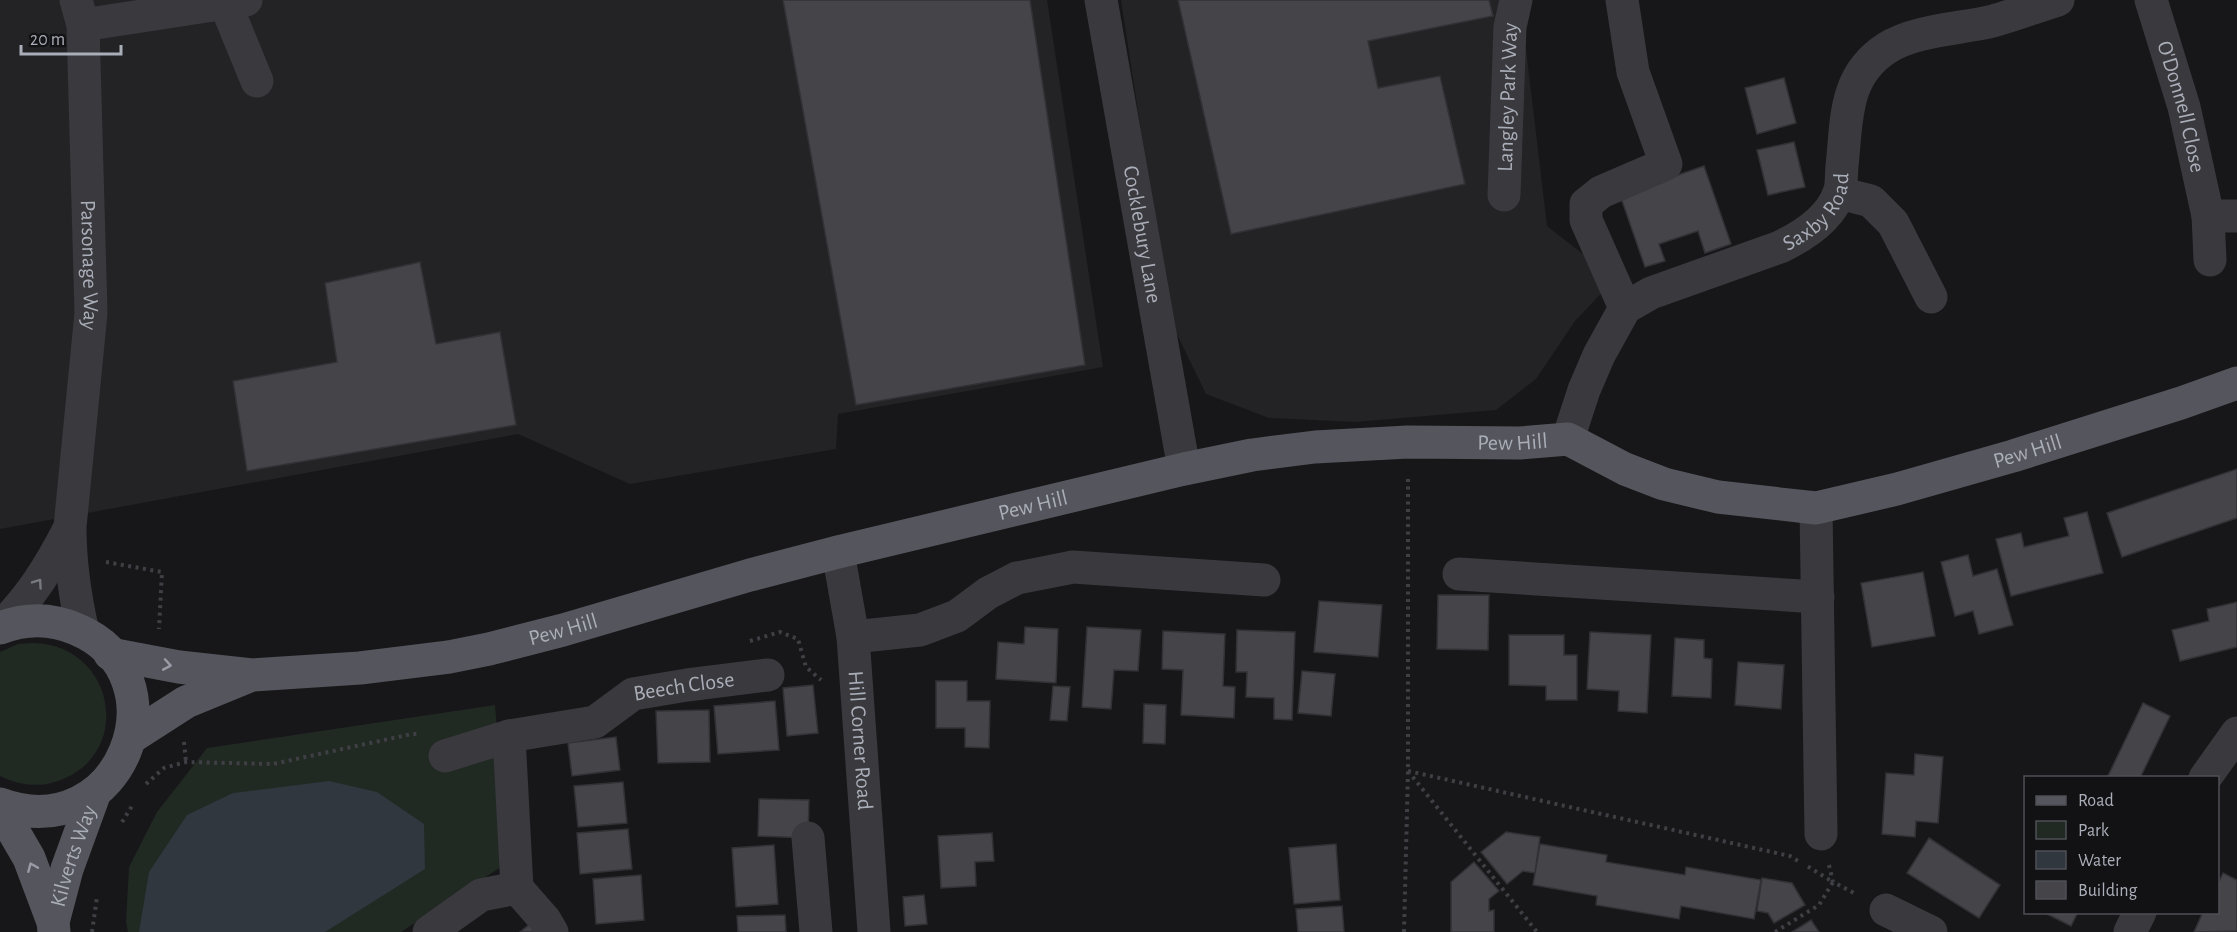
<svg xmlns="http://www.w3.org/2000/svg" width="2237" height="932" viewBox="0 0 2237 932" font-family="'Alegreya Sans',sans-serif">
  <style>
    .built { fill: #232326 }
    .green { fill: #212923 }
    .water { fill: #30373e }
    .building { fill: #444449; stroke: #323135; stroke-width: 1.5 }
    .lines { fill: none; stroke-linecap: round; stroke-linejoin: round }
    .path { stroke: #3f4045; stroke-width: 4; stroke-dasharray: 3 4.5; stroke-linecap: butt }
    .minor { stroke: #39393e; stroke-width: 33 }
    .major { stroke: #55565d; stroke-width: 33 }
    .oneway { stroke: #777981 }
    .oneway2 { stroke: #999ca6 }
    .labels { text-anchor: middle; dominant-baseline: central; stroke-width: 4.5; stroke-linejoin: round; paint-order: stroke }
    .street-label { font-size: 22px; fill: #aaaeb8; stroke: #121214 }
  </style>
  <rect width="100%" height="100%" fill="#171719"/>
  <g class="built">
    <path d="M 0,0 L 1047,0 L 1103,367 L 838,414 L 836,449 L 630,484 L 518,434 L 0,529 Z"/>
    <path d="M 1121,0 L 1528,0 L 1523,24 L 1547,226 L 1615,279 L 1575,321 L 1536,379 L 1496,410 L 1355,422 L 1269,418 L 1206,394 L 1170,320 Z"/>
  </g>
  <g class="green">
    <path d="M 32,643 C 114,643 136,754 58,781 C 39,788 18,785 0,776 L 0,652 L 18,644 Z"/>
    <path d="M 495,705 L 507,863 L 401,932 L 128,932 L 126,922 L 129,867 L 157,812 L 207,748 Z"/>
  </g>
  <path class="water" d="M 329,781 L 377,792 L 424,824 L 425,869 L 325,932 L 139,932 L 149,872 L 187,815 L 233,793 Z"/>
  <g class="building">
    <path d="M 783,0 L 1030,0 L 1085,365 L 856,405 Z"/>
    <path d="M 1178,0 L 1489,0 L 1493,16 L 1368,41 L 1378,88 L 1440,76 L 1465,184 L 1231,234 Z"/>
    <path d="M 1784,78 L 1796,123 L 1757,134 L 1745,88 Z"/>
    <path d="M 1794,142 L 1805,187 L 1768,195 L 1757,150 Z"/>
    <path d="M 1704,166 L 1731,244 L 1705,253 L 1698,231 L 1659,244 L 1665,261 L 1645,267 L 1620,195 Z"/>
    <path d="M 420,262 L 436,344 L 500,332 L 516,425 L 247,471 L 233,381 L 337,362 L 325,283 Z"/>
    <path d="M 2237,469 L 2237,518 L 2122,557 L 2107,513 Z"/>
    <path d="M 2087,512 L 2103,573 L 2011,596 L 1996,539 L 2021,533 L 2024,547 L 2069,536 L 2064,518 Z"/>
    <path d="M 1968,555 L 1973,576 L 1997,569 L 2013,625 L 1979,634 L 1973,611 L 1955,616 L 1941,562 Z"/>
    <path d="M 1923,572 L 1935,636 L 1872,647 L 1861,583 Z"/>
    <path d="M 1438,595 L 1489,595 L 1488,650 L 1437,649 Z"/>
    <path d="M 1319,601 L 1382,605 L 1378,657 L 1314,652 Z"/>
    <path d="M 2237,602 L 2237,647 L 2180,661 L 2172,630 L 2209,621 L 2207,609 Z"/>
    <path d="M 1025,627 L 1058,629 L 1056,683 L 996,679 L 998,642 L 1024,644 Z"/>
    <path d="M 1087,627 L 1141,630 L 1138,671 L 1114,670 L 1111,709 L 1082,707 Z"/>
    <path d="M 1237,630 L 1295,632 L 1292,720 L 1274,719 L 1274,698 L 1246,697 L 1247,672 L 1236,672 Z"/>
    <path d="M 1163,631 L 1225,634 L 1223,686 L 1235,687 L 1234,718 L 1181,715 L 1183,670 L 1162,669 Z"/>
    <path d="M 1590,632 L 1651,635 L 1647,713 L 1618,711 L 1619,691 L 1587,689 Z"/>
    <path d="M 1509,635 L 1564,635 L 1564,655 L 1577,655 L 1577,700 L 1546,700 L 1546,686 L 1509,685 Z"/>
    <path d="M 1675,638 L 1704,640 L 1704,658 L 1712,659 L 1711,698 L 1672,696 Z"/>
    <path d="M 1738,662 L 1784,665 L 1781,709 L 1735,705 Z"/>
    <path d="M 1302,671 L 1335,674 L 1331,716 L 1298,713 Z"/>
    <path d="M 936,681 L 967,681 L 967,701 L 990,701 L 989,748 L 965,747 L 965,728 L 936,728 Z"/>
    <path d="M 813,685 L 818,733 L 787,736 L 783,688 Z"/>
    <path d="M 1053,686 L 1070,687 L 1067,721 L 1050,720 Z"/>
    <path d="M 775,701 L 779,750 L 718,754 L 714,706 Z"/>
    <path d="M 2143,703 L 2170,716 L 2140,778 L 2107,778 Z"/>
    <path d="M 1144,704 L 1166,705 L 1165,744 L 1143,743 Z"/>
    <path d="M 709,710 L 710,762 L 658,763 L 656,711 Z"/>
    <path d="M 616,737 L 620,770 L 572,776 L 568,743 Z"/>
    <path d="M 1915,754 L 1943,757 L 1938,823 L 1916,821 L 1915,837 L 1882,834 L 1886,773 L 1914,775 Z"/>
    <path d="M 623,782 L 627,823 L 578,827 L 574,786 Z"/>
    <path d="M 759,799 L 809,800 L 808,838 L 758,836 Z"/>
    <path d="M 628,829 L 632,869 L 580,874 L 577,833 Z"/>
    <path d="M 1506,832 L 1540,837 L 1535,873 L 1523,871 L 1507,884 L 1481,852 Z"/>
    <path d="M 992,833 L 994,861 L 975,862 L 976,886 L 941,888 L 938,836 Z"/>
    <path d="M 1929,838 L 2000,885 L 1979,918 L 1907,873 Z"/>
    <path d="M 1336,844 L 1340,900 L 1294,904 L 1289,848 Z"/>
    <path d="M 1540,844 L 1607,855 L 1606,862 L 1685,875 L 1686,867 L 1761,880 L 1754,919 L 1681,906 L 1679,919 L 1596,905 L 1597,896 L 1533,885 Z"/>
    <path d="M 774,845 L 778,904 L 736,907 L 732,848 Z"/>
    <path d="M 1474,862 L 1499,891 L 1489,899 L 1489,911 L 1494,910 L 1494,932 L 1451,932 L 1451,882 Z"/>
    <path d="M 2223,873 L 2237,880 L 2237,931 L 2194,932 L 2203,912 L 2218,912 L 2218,884 Z"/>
    <path d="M 641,875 L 644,920 L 596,924 L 593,879 Z"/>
    <path d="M 1762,878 L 1792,883 L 1805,905 L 1774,923 L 1768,913 L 1757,911 Z"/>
    <path d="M 924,895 L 927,924 L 905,926 L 903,897 Z"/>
    <path d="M 1342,906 L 1344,932 L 1298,932 L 1296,909 Z"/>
    <path d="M 2043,912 L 2078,912 L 2071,926 Z"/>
    <path d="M 785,915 L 786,932 L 738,932 L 737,916 Z"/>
    <path d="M 1811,920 L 1819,932 L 1792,932 Z"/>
    <path d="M 530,924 L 536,932 L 520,932 Z"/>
  </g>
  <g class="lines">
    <g class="path">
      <path d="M 106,562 L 162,572 L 159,629"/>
      <path d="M 750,641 L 780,632 L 798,639 L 806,667 L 821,680"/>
      <path d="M 184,742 L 186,762"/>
      <path d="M 1408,771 L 1790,856 L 1798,861"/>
      <path d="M 1408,771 L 1537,932"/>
      <path d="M 146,784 L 164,768 L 186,762 L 273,764 L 412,734 L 419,734"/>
      <path d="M 122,822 L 132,806"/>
      <path d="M 1829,865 L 1833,882 L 1856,894"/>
      <path d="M 92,932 L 97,897"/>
      <path d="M 1404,932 L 1408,771 L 1408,476"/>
      <path d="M 1775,932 L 1819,905 L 1833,882 L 1807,866"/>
    </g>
    <g class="minor">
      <path id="s1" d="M 76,0 L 83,25 L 91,313 L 70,527 C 70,563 75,597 83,632"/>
      <path id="s2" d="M 1101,0 L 1184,469"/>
      <path d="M 1622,0 L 1633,72 L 1666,164 L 1601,192 L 1586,204 L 1586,220 L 1625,308"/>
      <path id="s3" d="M 2151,0 L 2184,107 L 2208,216 L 2237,216"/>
      <path d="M 225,3 L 257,81"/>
      <path d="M 83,25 L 246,0"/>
      <path d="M 1839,193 L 1871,201 L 1893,223 L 1931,297"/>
      <path id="s4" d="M 1504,195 L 1510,27 L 1516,0"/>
      <path d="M 2208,216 L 2210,260"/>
      <path id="s5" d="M 1568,439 L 1584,390 L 1599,355 L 1625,308 L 1651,293 L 1780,247 C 1803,236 1830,219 1839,193 C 1842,186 1841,175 1842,166 C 1847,121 1843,76 1887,48 C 1915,30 1960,29 1993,21 C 2014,15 2036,7 2058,0"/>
      <path d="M 1816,508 L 1821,834"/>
      <path id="s6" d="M 838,552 L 853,637 L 874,932"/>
      <path d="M 1459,574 L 1818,597"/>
      <path d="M 0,627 C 30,599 50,566 69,529"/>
      <path d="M 853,637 L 920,630 L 957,616 L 988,593 L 1017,578 L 1073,567 L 1264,580"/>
      <path d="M 445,756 L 509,736"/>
      <path d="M 2205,778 L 2237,733"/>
      <path d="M 808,838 L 816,932"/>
      <path id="s7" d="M 517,888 L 509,736 L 595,722 L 633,694 L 687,685 L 768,675"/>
      <path d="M 1886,910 L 1931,932"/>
      <path d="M 429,932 L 481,895 L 517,888 L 545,920 L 552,932"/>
      <path d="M 2130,932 L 2140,912"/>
    </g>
    <g class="major">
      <path d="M 0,628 C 26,618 51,618 76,629 C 187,675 122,849 0,804"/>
      <path id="s8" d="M 110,654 L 179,667 L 252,675 L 360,668 L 449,657 L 489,649 L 563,630 L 750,575 L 838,552 L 1184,469 L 1252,455 L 1315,447 L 1408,442 L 1520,443 L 1568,439 L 1625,469 L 1664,484 L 1718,497 L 1816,508 L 1897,489 L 2013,456 L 2181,403 L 2237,383"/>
      <path d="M 130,738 L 186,702 L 247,677"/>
      <path d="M 0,808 L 29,858 L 53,922 L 54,932"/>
      <path id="s9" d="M 53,922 L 67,869 L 95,792"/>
    </g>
  </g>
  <defs><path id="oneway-chevron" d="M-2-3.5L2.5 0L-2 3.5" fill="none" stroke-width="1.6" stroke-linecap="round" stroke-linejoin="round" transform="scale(1.5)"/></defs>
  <use class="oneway" href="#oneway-chevron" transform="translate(38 583) rotate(-55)"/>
  <g class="oneway2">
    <use href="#oneway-chevron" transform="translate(167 665) rotate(10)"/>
    <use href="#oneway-chevron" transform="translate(32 867) rotate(-113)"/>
  </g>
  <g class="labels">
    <g class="street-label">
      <text stroke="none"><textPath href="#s4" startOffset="98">Langley Park Way</textPath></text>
      <text stroke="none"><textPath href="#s3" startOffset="111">O'Donnell Close</textPath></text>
      <text stroke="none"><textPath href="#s5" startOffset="364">Saxby Road</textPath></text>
      <text stroke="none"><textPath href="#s2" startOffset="238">Cocklebury Lane</textPath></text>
      <text stroke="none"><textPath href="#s1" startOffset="266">Parsonage Way</textPath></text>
      <text stroke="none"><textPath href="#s8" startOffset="1431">Pew Hill</textPath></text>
      <text stroke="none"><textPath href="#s8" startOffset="1966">Pew Hill</textPath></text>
      <text stroke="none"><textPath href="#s8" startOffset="945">Pew Hill</textPath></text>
      <text stroke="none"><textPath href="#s8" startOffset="459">Pew Hill</textPath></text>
      <text stroke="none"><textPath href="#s7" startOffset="338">Beech Close</textPath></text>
      <text stroke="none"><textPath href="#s6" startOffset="190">Hill Corner Road</textPath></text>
      <text stroke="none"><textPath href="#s9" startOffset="69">Kilverts Way</textPath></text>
    </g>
  </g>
  <rect x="2024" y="776" width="195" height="138" fill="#121214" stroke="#4f5056" stroke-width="1.5"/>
  <rect x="2036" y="796" width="30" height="9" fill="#55565d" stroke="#4f5056" stroke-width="1.5"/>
  <text x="2078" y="806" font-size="18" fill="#aaaeb8">Road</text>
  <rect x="2036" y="821" width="30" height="18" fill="#212923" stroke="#4f5056" stroke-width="1.5"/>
  <text x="2078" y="836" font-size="18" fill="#aaaeb8">Park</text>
  <rect x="2036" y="851" width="30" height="18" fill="#30373e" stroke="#4f5056" stroke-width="1.5"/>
  <text x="2078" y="866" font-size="18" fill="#aaaeb8">Water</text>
  <rect x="2036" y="881" width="30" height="18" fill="#444449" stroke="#4f5056" stroke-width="1.5"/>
  <text x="2078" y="896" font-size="18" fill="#aaaeb8">Building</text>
  <path d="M21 45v9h100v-9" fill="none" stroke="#aaaeb8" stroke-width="3"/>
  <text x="30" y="45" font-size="18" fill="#aaaeb8" stroke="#121214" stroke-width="4.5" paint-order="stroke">20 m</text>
</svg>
